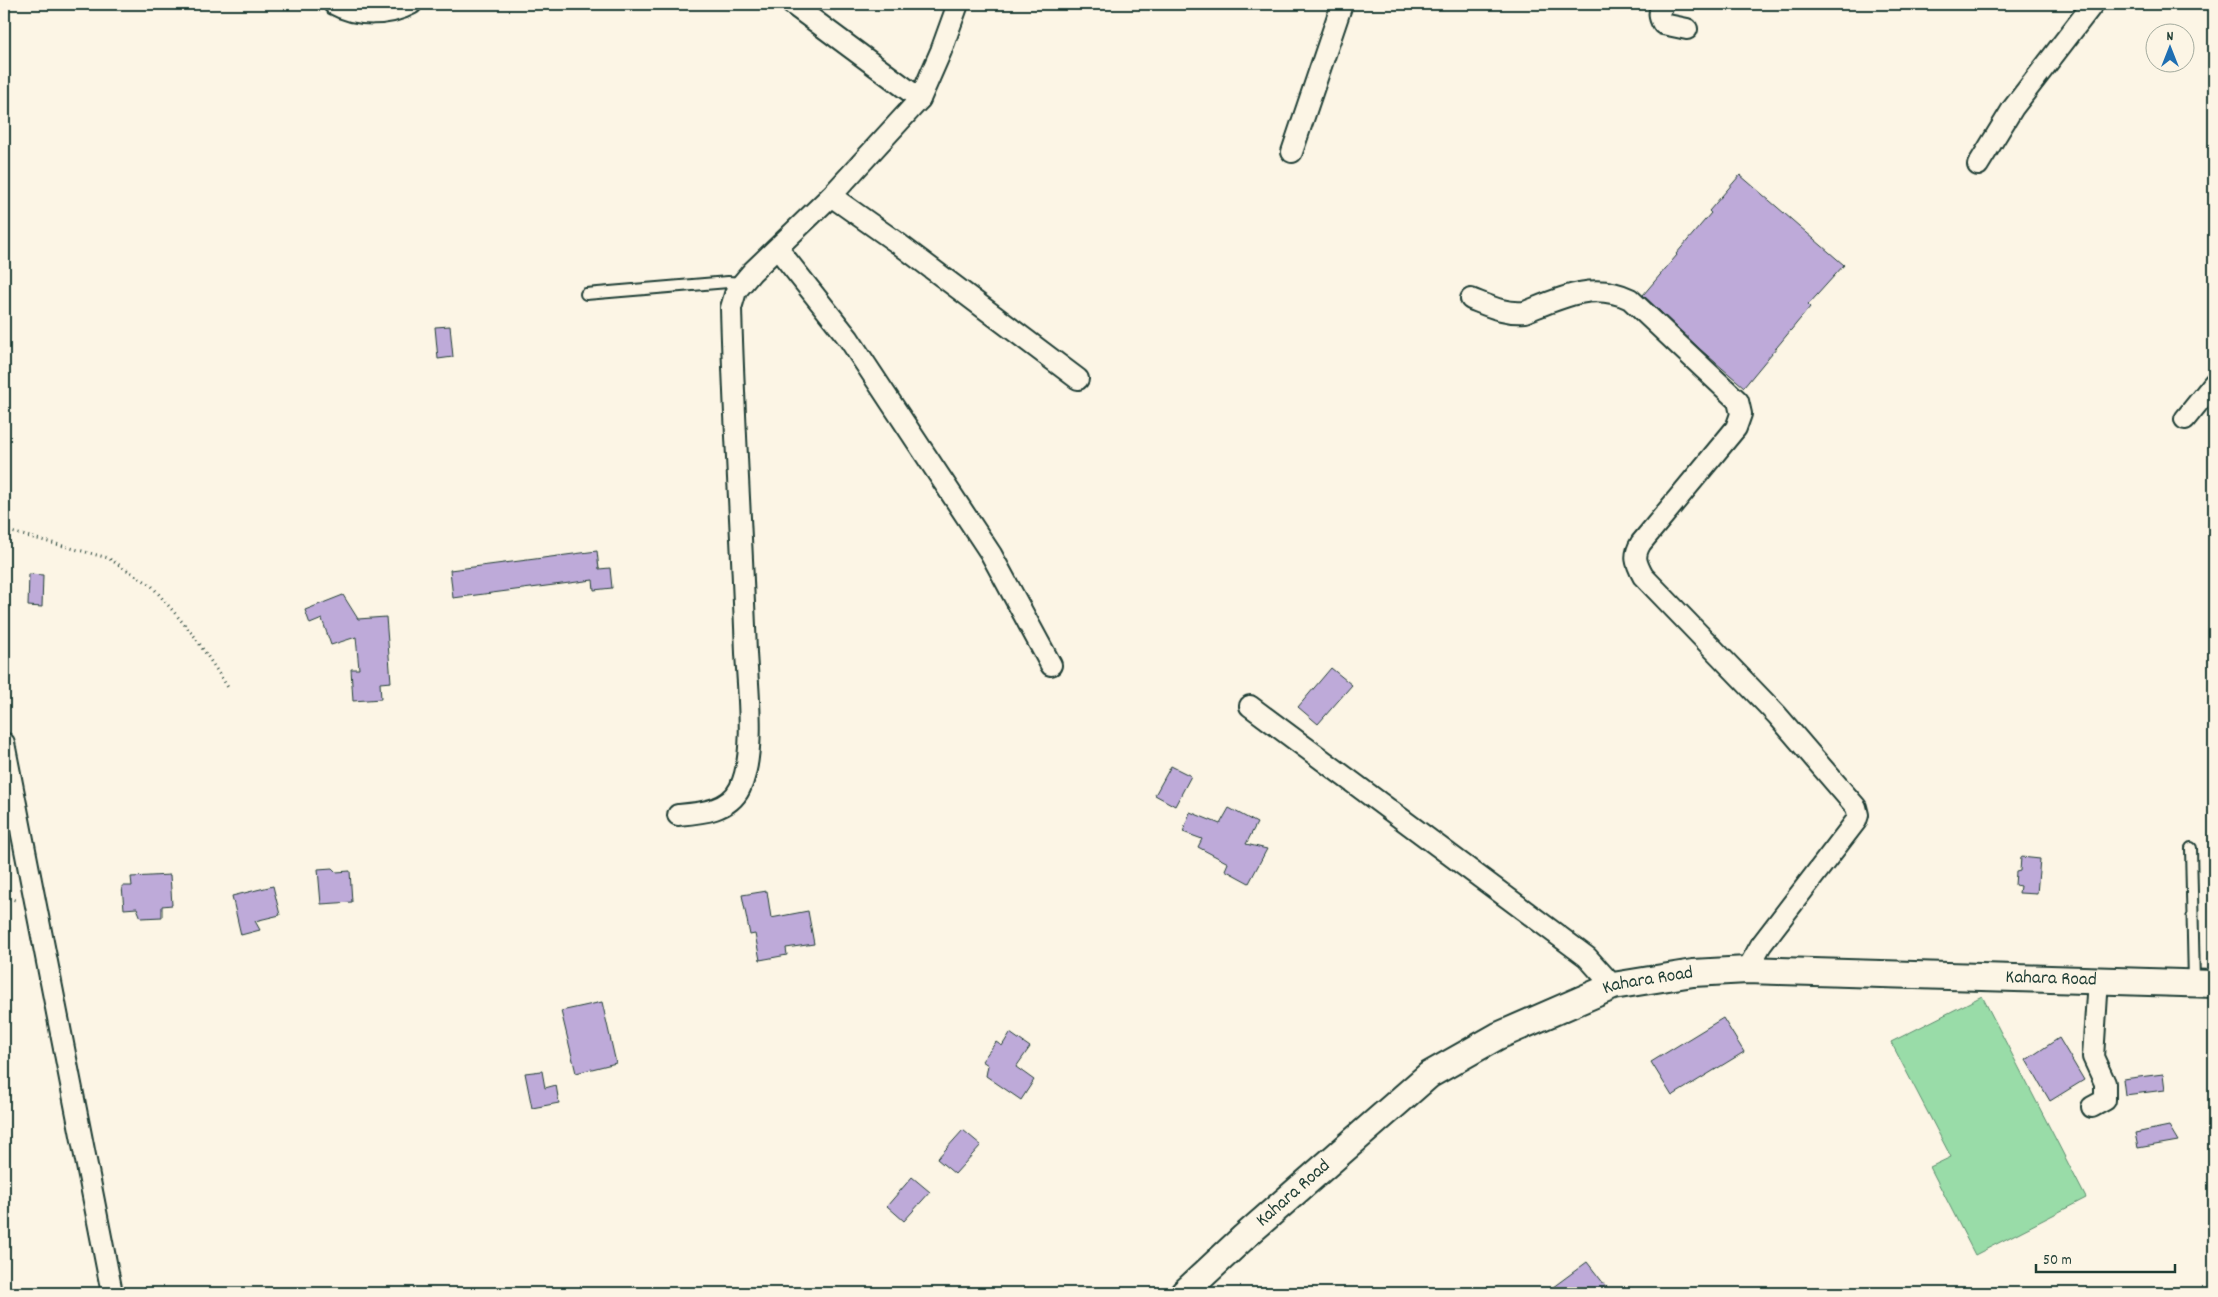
<svg xmlns="http://www.w3.org/2000/svg" width="2218" height="1297" viewBox="0 0 2218 1297" font-family="Dekko,sans-serif">
  <style>
    .green { fill: #99dca8; stroke: #5c8c6e }
    .building { fill: #beaad9; stroke: #1f3d34 }
    .lines { fill: none; stroke-linecap: round; stroke-linejoin: round }
    .service-casing { stroke: #1f3d34; stroke-width: 14 }
    .minor-casing { stroke: #1f3d34; stroke-width: 24 }
    .tertiary-casing { stroke: #1f3d34; stroke-width: 30 }
    .path { stroke: #1f3d34; stroke-width: 3; stroke-dasharray: 1 4; stroke-linecap: butt }
    .service { stroke: #fcf5e5; stroke-width: 10 }
    .minor { stroke: #fcf5e5; stroke-width: 20 }
    .tertiary { stroke: #fcf5e5; stroke-width: 26 }
    .labels { text-anchor: middle; dominant-baseline: central; stroke-width: 4; stroke-linejoin: round; paint-order: stroke }
    .street-label { font-size: 19px; fill: #1f3d34; stroke: #fcf5e5 }
  </style>
  <rect width="100%" height="100%" fill="#fcf5e5"/>
  <filter id="ink" filterUnits="userSpaceOnUse"><feTurbulence type="fractalNoise" baseFrequency=".02" numOctaves="2"/><feDisplacementMap in="SourceGraphic" scale="10" xChannelSelector="R" yChannelSelector="G"/><feConvolveMatrix kernelMatrix="1 2 1 2 8 2 1 2 1" color-interpolation-filters="sRGB"/></filter>
  <g filter="url(#ink)">
    <path class="green" d="M 1982,996 L 2086,1198 L 1975,1255 L 1930,1167 L 1951,1157 L 1891,1042 Z"/>
    <g class="building">
      <path d="M 1740,175 L 1844,265 L 1808,305 L 1810,307 L 1744,387 L 1701,350 L 1643,295 L 1677,255 L 1676,254 L 1711,213 L 1709,211 Z"/>
      <path d="M 450,326 L 453,357 L 438,359 L 435,327 Z"/>
      <path d="M 597,551 L 599,569 L 610,568 L 612,588 L 594,590 L 593,580 L 453,598 L 450,570 Z"/>
      <path d="M 29,574 L 43,575 L 42,607 L 28,606 Z"/>
      <path d="M 343,595 L 358,619 L 386,617 L 391,682 L 380,683 L 381,699 L 353,701 L 351,669 L 359,669 L 356,637 L 331,645 L 322,619 L 310,624 L 305,610 Z"/>
      <path d="M 1331,668 L 1352,685 L 1318,724 L 1298,707 Z"/>
      <path d="M 1171,766 L 1191,776 L 1175,806 L 1155,795 Z"/>
      <path d="M 1229,808 L 1257,823 L 1246,844 L 1267,849 L 1249,883 L 1225,870 L 1228,863 L 1198,847 L 1202,839 L 1183,832 L 1190,812 L 1220,824 Z"/>
      <path d="M 2021,857 L 2040,859 L 2037,894 L 2019,893 L 2020,886 L 2015,885 L 2016,872 L 2020,871 Z"/>
      <path d="M 332,868 L 336,872 L 350,871 L 352,902 L 321,904 L 318,869 Z"/>
      <path d="M 170,875 L 172,905 L 162,906 L 162,917 L 141,918 L 137,908 L 124,909 L 122,886 L 132,886 L 131,877 Z"/>
      <path d="M 273,886 L 280,915 L 255,921 L 260,930 L 241,935 L 232,896 Z"/>
      <path d="M 767,891 L 771,918 L 808,911 L 814,944 L 786,948 L 787,955 L 760,960 L 755,934 L 750,935 L 742,895 Z"/>
      <path d="M 602,1002 L 616,1063 L 576,1073 L 561,1011 Z"/>
      <path d="M 1723,1018 L 1744,1052 L 1672,1096 L 1651,1062 Z"/>
      <path d="M 1010,1033 L 1030,1047 L 1016,1067 L 1034,1080 L 1021,1100 L 986,1076 L 988,1065 L 982,1061 L 996,1042 L 1002,1046 Z"/>
      <path d="M 2059,1038 L 2084,1080 L 2050,1101 L 2026,1060 Z"/>
      <path d="M 542,1071 L 545,1088 L 556,1085 L 559,1103 L 532,1108 L 525,1073 Z"/>
      <path d="M 2163,1074 L 2165,1090 L 2125,1095 L 2123,1079 Z"/>
      <path d="M 2169,1126 L 2178,1141 L 2138,1148 L 2135,1133 Z"/>
      <path d="M 963,1130 L 981,1145 L 955,1174 L 937,1159 Z"/>
      <path d="M 912,1177 L 930,1192 L 904,1221 L 887,1206 Z"/>
      <path d="M 1587,1262 L 1611,1293 L 1545,1293 Z"/>
    </g>
    <g class="lines">
      <g class="service-casing">
        <g id="service">
          <path d="M 586,294 L 728,282 L 742,283"/>
          <path d="M 2191,848 L 2194,982"/>
        </g>
      </g>
      <g class="minor-casing">
        <g id="minor">
          <path d="M 334,4 C 357,17 389,16 411,4"/>
          <path d="M 792,4 L 920,99"/>
          <path d="M 1664,4 C 1658,11 1658,16 1663,24 L 1687,29"/>
          <path d="M 1292,152 L 1342,4"/>
          <path d="M 1978,165 L 2013,108 L 2093,4"/>
          <path d="M 831,196 L 899,244 L 1078,379"/>
          <path d="M 778,249 L 849,339 L 991,554 L 1051,665"/>
          <path d="M 1471,299 C 1489,306 1505,314 1525,312 C 1560,298 1593,281 1630,299 L 1738,401 L 1741,414 L 1736,428 L 1641,543 C 1633,556 1636,563 1643,576 L 1777,715 L 1856,807 L 1858,815 L 1856,821 L 1761,945 L 1747,970"/>
          <path d="M 2185,419 L 2214,383"/>
          <path d="M 1250,706 L 1587,957 L 1613,986"/>
          <path d="M 4,743 L 112,1293"/>
          <path d="M 678,815 C 701,813 729,811 740,788 C 756,755 748,690 746,653 C 742,538 734,423 731,308 L 736,291 L 752,272 L 831,196 L 920,99 L 941,51 L 958,4"/>
          <path d="M 2092,1107 L 2105,1100 L 2105,1083 L 2093,1057 L 2098,979"/>
        </g>
      </g>
      <g class="tertiary-casing">
        <g id="tertiary">
          <path id="s1" d="M 1184,1293 L 1244,1237 L 1429,1075 L 1498,1036 L 1613,986 L 1693,973 L 1747,970 L 2214,984"/>
        </g>
      </g>
      <g class="path">
        <path d="M 4,530 L 108,558 L 151,585 L 195,637 L 229,689"/>
        <path d="M 4,897 L 15,900"/>
      </g>
      <use href="#service" class="service"/>
      <use href="#minor" class="minor"/>
      <use href="#tertiary" class="tertiary"/>
    </g>
  </g>
  <g class="labels">
    <g class="street-label">
      <text stroke="none"><textPath href="#s1" startOffset="972">Kahara Road</textPath></text>
      <text stroke="none"><textPath href="#s1" startOffset="568">Kahara Road</textPath></text>
      <text stroke="none"><textPath href="#s1" startOffset="148">Kahara Road</textPath></text>
    </g>
  </g>
  <rect width="2218" height="1297" fill="none" stroke="#fcf5e5" stroke-width="20"/>
  <rect x="10" y="10" width="2198" height="1277" fill="none" stroke="#1f3d34" stroke-width="2" filter="url(#ink)"/>
  <g transform="translate(2170 48)"><circle r="24" fill="#fcf5e5" stroke="#a4ab9e"/>
  <path d="M0-4L9 19L0 12L-9 19Z" fill="#1f6fb2"/>
  <text y="-8" font-size="14" font-weight="bold" text-anchor="middle" fill="#1f3d34">N</text>
  </g>
  <path d="M2036 1264v8h139v-8" fill="none" stroke="#1f3d34" stroke-width="2.5"/>
  <text x="2043" y="1264" font-size="15" fill="#1f3d34" stroke="#fcf5e5" stroke-width="4" paint-order="stroke">50 m</text>
</svg>
